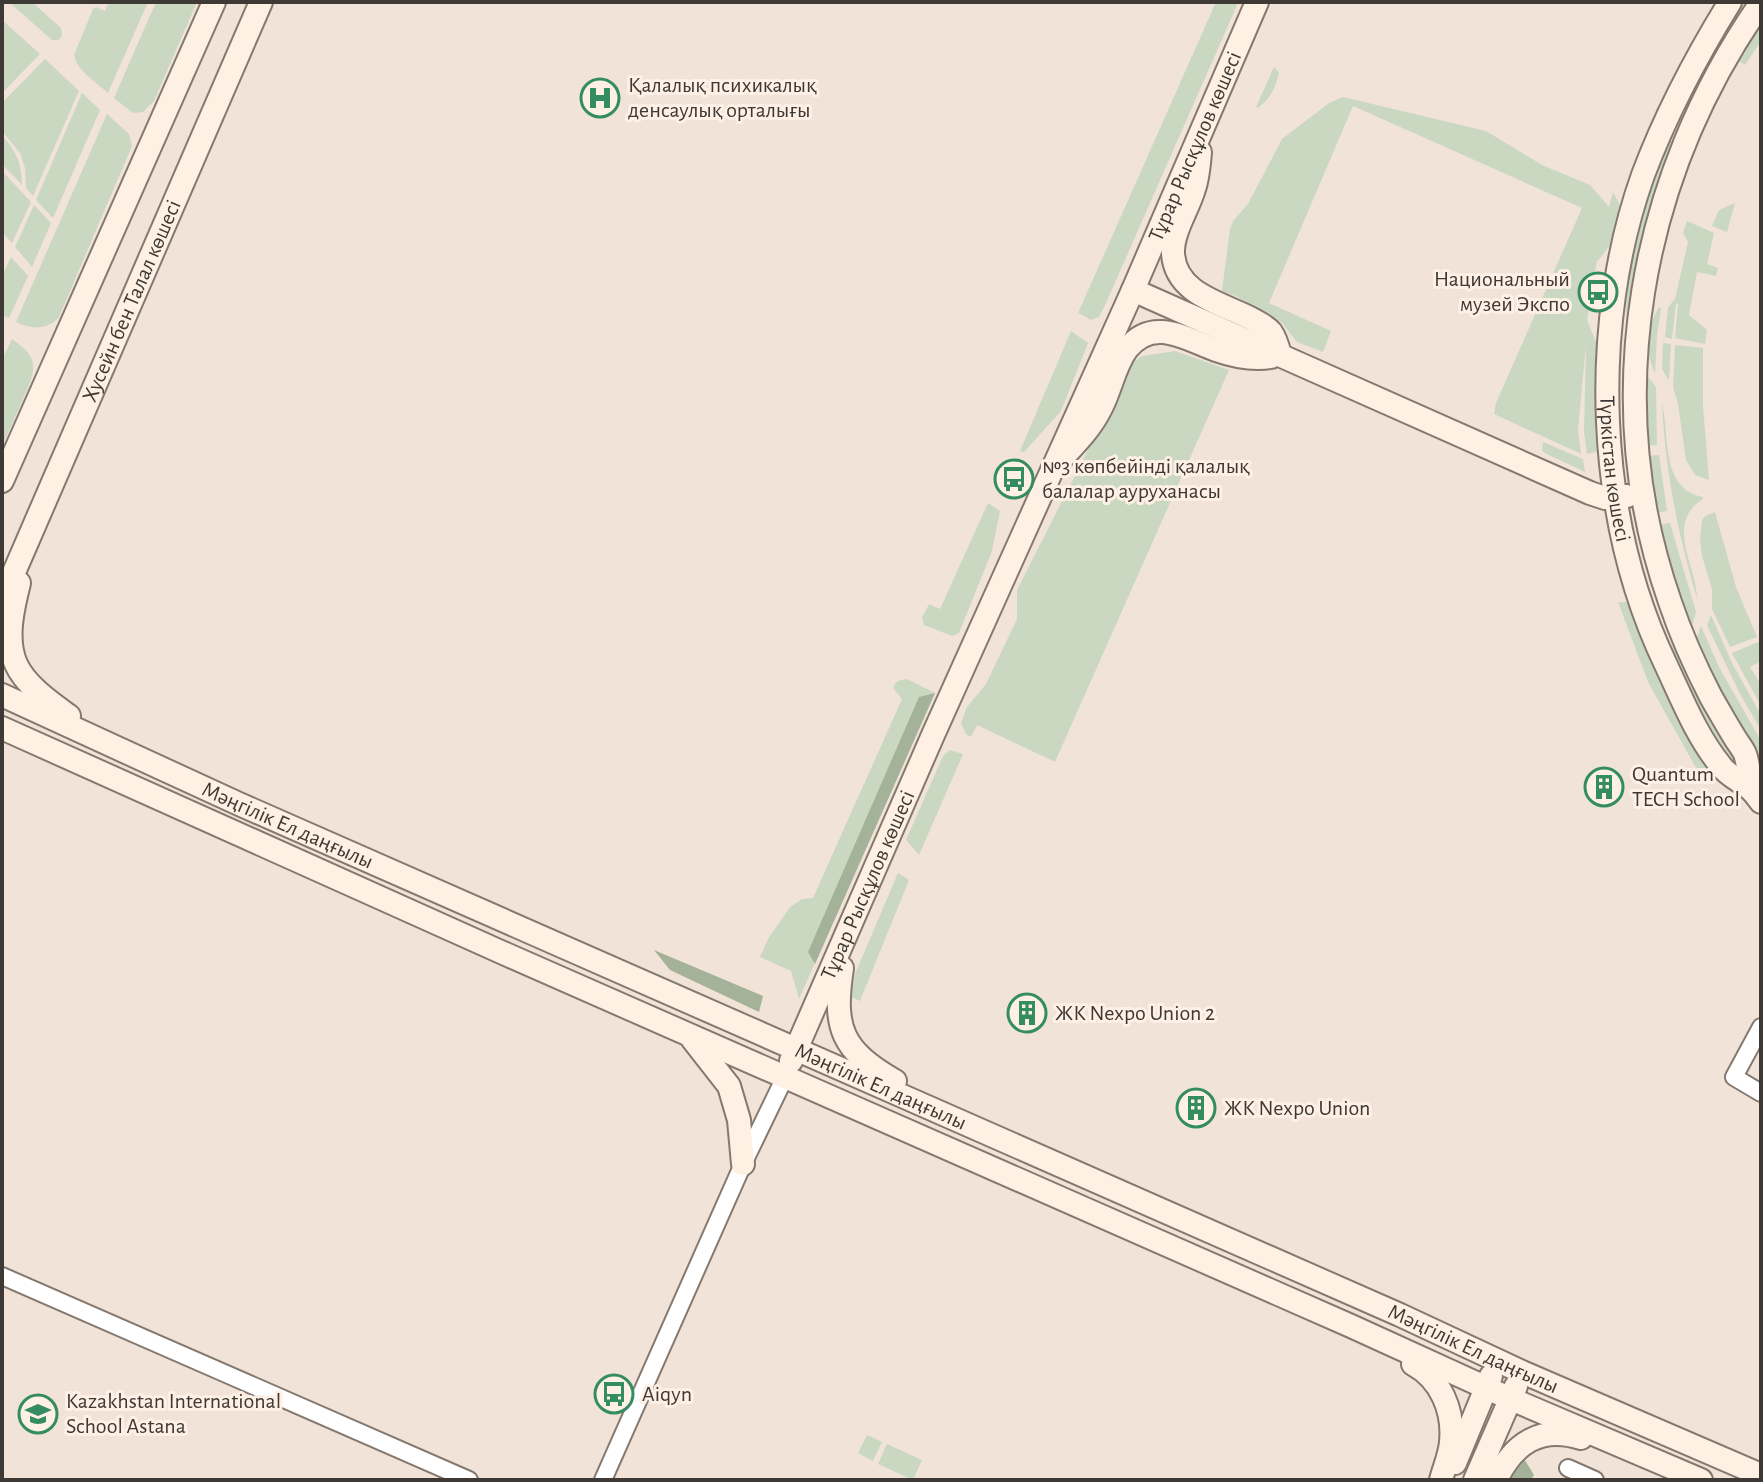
<svg xmlns="http://www.w3.org/2000/svg" width="1763" height="1482" viewBox="0 0 1763 1482" font-family="'Alegreya Sans',sans-serif">
  <style>
    .green { fill: #cad8c2 }
    .forest { fill: #a3b299 }
    .lines { fill: none; stroke-linecap: round; stroke-linejoin: round }
    .street-casing { stroke: #85796f; stroke-width: 20 }
    .secondary-casing { stroke: #85796f; stroke-width: 26 }
    .street { stroke: #fff; stroke-width: 16 }
    .secondary { stroke: #fef0e3; stroke-width: 22 }
    .labels { text-anchor: middle; dominant-baseline: central; stroke-width: 6; stroke-linejoin: round; paint-order: stroke }
    .poi-label { font-size: 22px; fill: #3e3934; stroke: #fff0e5; text-anchor: start }
    .street-label { font-size: 22px; fill: #3e3934; stroke: #fff0e5 }
  </style>
  <rect width="100%" height="100%" fill="#f1e3d8"/>
  <g class="green">
    <path d="M 9,2 L 32,2 L 61,28 L 62,36 L 58,40 L 52,40 Z"/>
    <path d="M 109,2 L 148,2 L 108,93 C 96,82 77,71 74,55 L 93,9 L 96,7 L 105,11 Z"/>
    <path d="M 156,2 L 197,2 L 154,101 L 143,112 L 133,113 L 114,98 Z"/>
    <path d="M 1216,2 L 1238,3 L 1106,303 L 1099,317 L 1091,320 L 1078,313 Z"/>
    <path d="M 1740,2 L 1751,2 L 1694,104 L 1684,99 Z"/>
    <path d="M 2,20 L 40,54 L 2,93 Z"/>
    <path d="M 1761,22 L 1761,41 L 1745,65 L 1736,59 Z"/>
    <path d="M 45,59 L 79,91 L 33,196 L 26,188 L 25,168 L 20,153 L 2,131 L 2,103 Z"/>
    <path d="M 1274,67 L 1279,73 C 1275,88 1271,98 1258,108 L 1256,107 Z"/>
    <path d="M 82,93 L 100,110 L 53,218 L 36,200 Z"/>
    <path d="M 1343,97 L 1486,131 L 1542,165 L 1590,185 L 1609,207 L 1613,192 L 1620,205 L 1614,240 L 1598,261 L 1597,260 L 1587,320 L 1598,347 L 1600,451 L 1587,454 L 1584,433 L 1586,344 L 1578,430 L 1581,454 L 1494,414 L 1496,403 L 1582,208 L 1353,106 L 1269,303 L 1331,331 L 1323,352 L 1297,342 L 1282,323 L 1238,297 L 1222,291 L 1230,229 L 1233,221 L 1248,204 L 1282,139 L 1329,103 Z"/>
    <path d="M 107,114 L 129,134 L 132,146 L 59,317 C 47,331 31,329 16,322 Z"/>
    <path d="M 2,135 C 16,151 22,164 22,185 L 2,164 Z"/>
    <path d="M 1666,139 L 1676,143 L 1638,275 L 1627,341 L 1626,278 L 1639,221 Z"/>
    <path d="M 2,171 L 31,202 L 12,243 L 2,232 Z"/>
    <path d="M 1735,203 L 1727,232 L 1712,226 L 1719,210 Z"/>
    <path d="M 34,205 L 51,223 L 32,267 L 15,247 Z"/>
    <path d="M 1687,221 L 1714,233 L 1707,264 L 1718,268 L 1716,276 L 1697,272 L 1689,315 L 1707,330 L 1705,344 L 1675,338 L 1678,303 L 1676,304 L 1672,339 L 1665,337 L 1668,307 L 1675,299 L 1688,242 L 1683,233 Z"/>
    <path d="M 11,257 L 28,276 L 9,318 L 2,315 L 2,276 Z"/>
    <path d="M 1659,307 L 1661,308 L 1657,336 L 1655,373 C 1644,348 1646,331 1659,307 Z"/>
    <path d="M 1071,331 L 1088,343 L 1061,411 L 1024,452 L 1020,451 Z"/>
    <path d="M 12,339 C 30,352 38,360 30,383 L 2,447 L 2,360 Z"/>
    <path d="M 1663,343 L 1671,344 L 1669,381 L 1662,369 Z"/>
    <path d="M 1675,345 L 1703,348 L 1703,406 L 1709,480 L 1695,475 L 1686,460 L 1678,404 L 1673,387 Z"/>
    <path d="M 1175,351 L 1229,370 L 1055,762 L 977,725 L 971,737 L 966,734 L 961,723 L 967,707 L 986,684 L 1017,619 L 1017,590 L 1132,363 L 1142,356 Z"/>
    <path d="M 1645,373 L 1656,387 L 1657,445 L 1647,446 Z"/>
    <path d="M 1662,403 C 1670,435 1660,489 1703,497 L 1703,499 C 1664,524 1697,566 1697,599 C 1678,534 1665,471 1662,403 Z"/>
    <path d="M 1543,442 L 1583,459 L 1585,472 L 1545,453 L 1542,450 Z"/>
    <path d="M 1659,455 L 1667,511 L 1656,513 L 1647,456 Z"/>
    <path d="M 988,503 L 1000,511 L 992,551 L 959,633 L 952,636 L 924,625 L 922,618 L 929,604 L 940,609 Z"/>
    <path d="M 1715,512 L 1736,587 L 1757,637 L 1730,647 L 1712,609 L 1712,589 L 1702,556 L 1700,539 L 1702,520 L 1705,516 Z"/>
    <path d="M 1670,523 L 1696,612 L 1691,630 L 1672,574 L 1659,525 Z"/>
    <path d="M 1618,602 L 1628,602 L 1668,699 L 1709,769 L 1700,775 L 1648,682 Z"/>
    <path d="M 1711,615 L 1732,663 L 1761,715 L 1761,730 L 1740,694 L 1707,625 Z"/>
    <path d="M 1701,626 L 1719,667 L 1761,741 L 1761,758 L 1722,694 L 1699,649 L 1697,637 Z"/>
    <path d="M 1662,627 L 1737,761 L 1730,765 L 1707,729 L 1680,676 Z"/>
    <path d="M 1758,642 L 1761,647 L 1761,661 L 1750,667 L 1761,685 L 1761,706 L 1732,653 Z"/>
    <path d="M 907,679 L 935,693 L 799,999 L 791,971 L 760,957 L 768,939 L 790,907 L 802,899 L 813,898 L 902,699 L 893,688 C 896,681 899,680 907,679 Z"/>
    <path d="M 950,750 L 963,754 L 919,855 L 906,840 L 943,756 Z"/>
    <path d="M 898,873 L 909,880 L 860,1001 L 851,997 L 855,974 Z"/>
    <path d="M 867,1435 L 882,1442 L 873,1461 L 858,1453 Z"/>
    <path d="M 887,1444 L 922,1460 L 913,1480 L 878,1464 Z"/>
  </g>
  <g class="forest">
    <path d="M 935,693 L 815,964 L 808,952 L 919,697 Z"/>
    <path d="M 654,950 L 763,996 L 759,1012 L 670,970 Z"/>
    <path d="M 1521,1454 L 1534,1475 L 1531,1480 L 1504,1480 Z"/>
  </g>
  <g class="lines">
    <g class="street-casing">
      <g id="street">
        <path d="M 1761,1027 L 1734,1077 L 1761,1093"/>
        <path d="M 2,1276 L 469,1480"/>
        <path d="M 1568,1468 L 1595,1480"/>
        <path d="M 603,1480 L 743,1164 L 785,1077"/>
      </g>
    </g>
    <g class="secondary-casing">
      <g id="secondary">
        <path id="s1" d="M 1730,2 C 1696,57 1666,114 1643,175 C 1589,327 1596,519 1666,665 C 1682,699 1697,737 1721,766 C 1728,776 1741,781 1749,788 C 1754,792 1757,797 1761,802"/>
        <path d="M 1200,152 C 1199,165 1198,178 1194,189 C 1188,210 1172,232 1173,254 C 1176,294 1221,303 1250,318 C 1257,322 1266,326 1271,332 C 1276,339 1278,347 1280,355"/>
        <path d="M 1133,290 L 1590,493 L 1605,498 L 1627,496"/>
        <path d="M 1065,455 C 1080,439 1093,425 1102,406 C 1111,388 1115,365 1127,349 C 1153,316 1186,339 1216,350 C 1233,356 1254,360 1271,357"/>
        <path d="M 2,481 L 214,2"/>
        <path d="M 19,583 C 13,607 5,639 16,664 C 25,685 51,703 69,716"/>
        <path id="s2" d="M 2,600 L 261,2"/>
        <path id="s3" d="M 2,695 L 239,804 L 1400,1315 L 1522,1372 L 1761,1475"/>
        <path d="M 2,728 L 501,952 L 1351,1326 L 1511,1399 L 1701,1480"/>
        <path d="M 1752,790 C 1749,778 1749,765 1745,754 C 1743,749 1738,743 1735,738 C 1727,725 1719,711 1711,697 C 1695,666 1681,635 1670,602 C 1599,399 1639,178 1761,3"/>
        <path d="M 842,968 C 833,1028 841,1050 895,1081"/>
        <path d="M 693,1040 L 729,1086 L 739,1120 L 743,1164"/>
        <path id="s4" d="M 791,1061 L 933,735 L 1133,290 L 1257,2"/>
        <path d="M 1413,1364 C 1441,1379 1454,1411 1451,1442 C 1450,1455 1444,1468 1441,1480"/>
        <path d="M 1455,1463 L 1491,1376"/>
        <path d="M 1475,1480 L 1516,1386"/>
        <path d="M 1496,1480 C 1513,1444 1540,1425 1581,1438"/>
      </g>
    </g>
    <use href="#street" class="street"/>
    <use href="#secondary" class="secondary"/>
  </g>
  <defs>
    <g id="hospital-ring" transform="scale(2)"><circle r="9.5" fill="#fff0e5" stroke="#348c61" stroke-width="1.5"/><path d="M-5-5h3v3.5h4V-5h3V5h-3V1.5h-4V5h-3Z" fill="#348c61"/></g>
    <g id="bus-ring" transform="scale(2)"><circle r="9.5" fill="#fff0e5" stroke="#348c61" stroke-width="1.5"/><path d="M-5-6H5V4H4V6H2V4H-2V6H-4V4H-5ZM-3.5-4V0h7V-4ZM-3.5 1.2v1.5H-2V1.2ZM2 1.2v1.5H3.5V1.2Z" fill="#348c61"/></g>
    <g id="building-ring" transform="scale(2)"><circle r="9.5" fill="#fff0e5" stroke="#348c61" stroke-width="1.5"/><path d="M-4-6H4V6H1V3H-1V6H-4ZM-2.5-4.3h1.7v1.8h-1.7ZM.8-4.3h1.7v1.8H.8ZM-2.5-1h1.7V.8h-1.7ZM.8-1h1.7V.8H.8Z" fill="#348c61"/></g>
    <g id="school-ring" transform="scale(2)"><circle r="9.5" fill="#fff0e5" stroke="#348c61" stroke-width="1.5"/><path d="M0-5L7-2L0 1L-7-2ZM-4 1L0 2.5L4 1V4Q0 6-4 4Z" fill="#348c61"/></g>
  </defs>
  <g fill-rule="evenodd">
    <use href="#hospital-ring" x="600" y="98"/>
    <use href="#bus-ring" x="1598" y="292"/>
    <use href="#bus-ring" x="1014" y="479"/>
    <use href="#building-ring" x="1604" y="787"/>
    <use href="#building-ring" x="1027" y="1013"/>
    <use href="#building-ring" x="1196" y="1108"/>
    <use href="#bus-ring" x="614" y="1394"/>
    <use href="#school-ring" x="38" y="1414"/>
  </g>
  <g class="labels">
    <g class="poi-label">
      <text x="628" y="85">Қалалық психикалық<tspan x="628" dy="25">денсаулық орталығы</tspan></text>
      <text x="1570" y="279" text-anchor="end">Национальный<tspan x="1570" dy="25">музей Экспо</tspan></text>
      <text x="1042" y="466">№3 көпбейінді қалалық<tspan x="1042" dy="25">балалар ауруханасы</tspan></text>
      <text x="1632" y="774">Quantum<tspan x="1632" dy="25">TECH School</tspan></text>
      <text x="1055" y="1013">ЖК Nexpo Union 2</text>
      <text x="1224" y="1108">ЖК Nexpo Union</text>
      <text x="642" y="1394">Aiqyn</text>
      <text x="66" y="1401">Kazakhstan International<tspan x="66" dy="25">School Astana</tspan></text>
    </g>
    <g class="street-label">
      <text stroke="none"><textPath href="#s4" startOffset="1000">Тұрар Рысқұлов көшесі</textPath></text>
      <text stroke="none"><textPath href="#s2" startOffset="326">Хусейн бен Талал көшесі</textPath></text>
      <text stroke="none"><textPath href="#s1" startOffset="492">Түркістан көшесі</textPath></text>
      <text stroke="none"><textPath href="#s3" startOffset="314">Мәңгілік Ел даңғылы</textPath></text>
      <text stroke="none"><textPath href="#s4" startOffset="192">Тұрар Рысқұлов көшесі</textPath></text>
      <text stroke="none"><textPath href="#s3" startOffset="962">Мәңгілік Ел даңғылы</textPath></text>
      <text stroke="none"><textPath href="#s3" startOffset="1610">Мәңгілік Ел даңғылы</textPath></text>
    </g>
  </g>
  <rect width="1763" height="1482" fill="none" stroke="#3e3934" stroke-width="8"/>
</svg>
